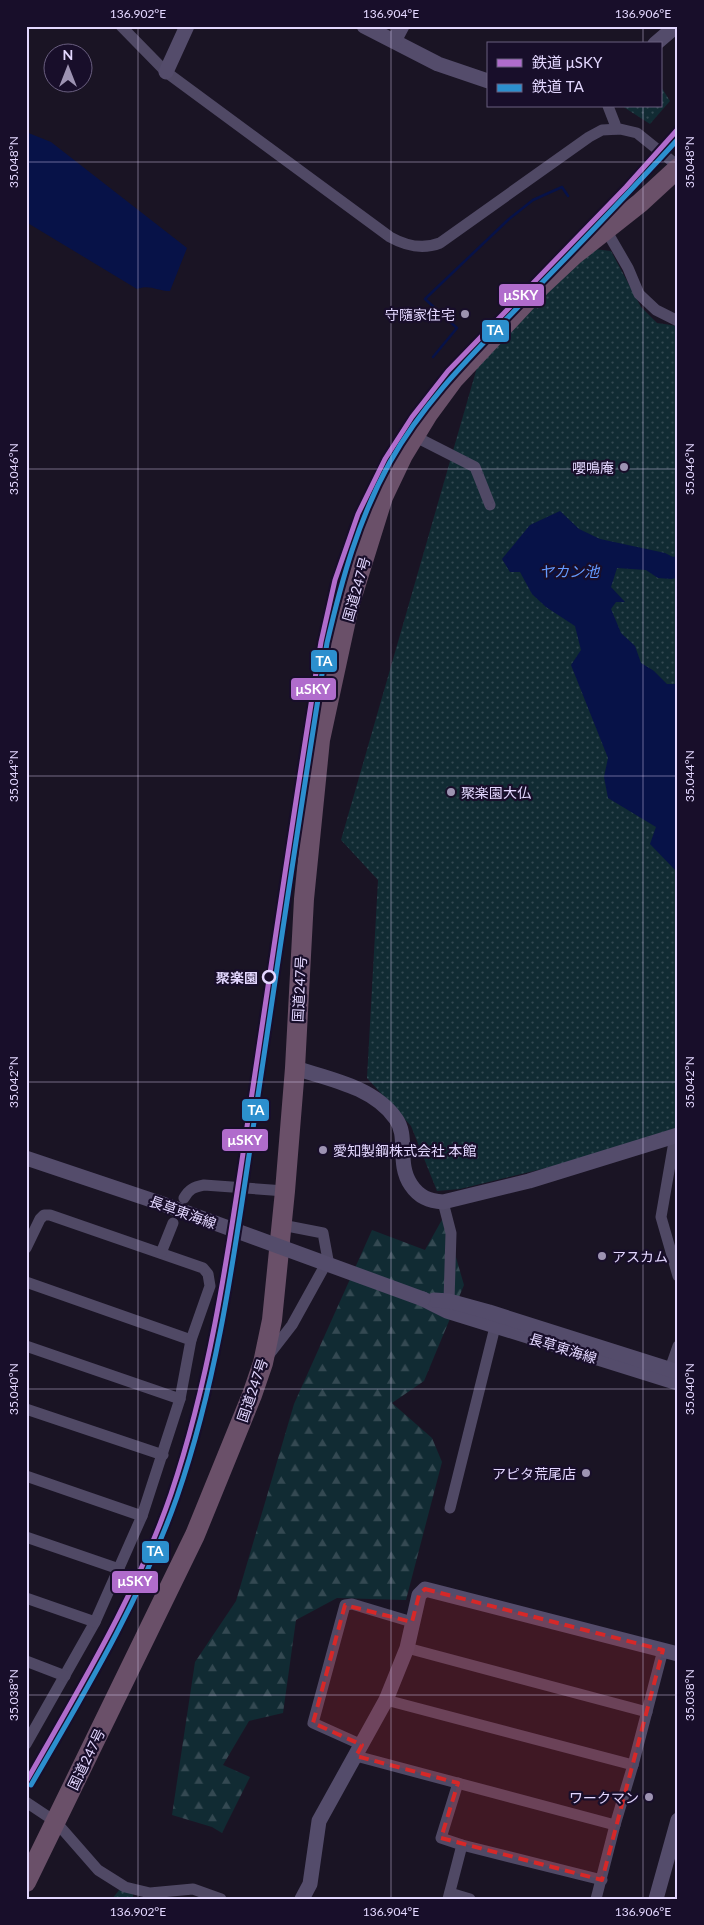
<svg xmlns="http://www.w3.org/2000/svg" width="704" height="1925" viewBox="0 0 704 1925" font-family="Lato,'Noto Sans JP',sans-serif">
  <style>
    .forest { fill: url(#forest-firs) }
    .park { fill: url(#park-dots) }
    .water { fill: #071248 }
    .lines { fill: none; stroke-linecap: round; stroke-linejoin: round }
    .stream { stroke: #071248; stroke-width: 2.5 }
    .street { stroke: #504965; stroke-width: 11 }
    .secondary { stroke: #544c6b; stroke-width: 15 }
    .highway { stroke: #6a5069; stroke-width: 20 }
    .secondary-bridge { stroke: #544c6b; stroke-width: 15 }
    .rail-1-casing { stroke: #180e2a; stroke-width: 9 }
    .rail-2-casing { stroke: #180e2a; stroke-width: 9 }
    .rail-1 { stroke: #b06ccc; stroke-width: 5 }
    .rail-2 { stroke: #2c8fce; stroke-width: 5 }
    .marked { fill: #d62828; fill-opacity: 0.2; stroke: #d62828; stroke-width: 4; stroke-dasharray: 10 6; stroke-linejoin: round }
    .ticks { fill: none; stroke: #e3d7ff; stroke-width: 1; stroke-opacity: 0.45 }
    .poi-dot { fill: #9d93b2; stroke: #180e2a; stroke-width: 2 }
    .stop-dot { fill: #180e2a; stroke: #e3d7ff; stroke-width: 2.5 }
    .labels { text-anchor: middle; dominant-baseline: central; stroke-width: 4.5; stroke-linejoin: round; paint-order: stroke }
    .poi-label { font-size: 14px; fill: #e3d7ff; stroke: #180e2a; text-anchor: end }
    .street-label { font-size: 14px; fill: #e3d7ff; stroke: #180e2a }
    .stop-label { font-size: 14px; font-weight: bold; fill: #e3d7ff; stroke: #180e2a; text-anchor: end }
    .water-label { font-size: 15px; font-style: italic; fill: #659bff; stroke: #180e2a }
    .line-badge { stroke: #180e2a; stroke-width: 2 }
    .badge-label { font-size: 14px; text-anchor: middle; font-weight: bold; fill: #fff }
    .neatline { fill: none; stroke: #e3d7ff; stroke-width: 2 }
    .ticks-label { font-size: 12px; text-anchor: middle; fill: #e3d7ff }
  </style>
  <defs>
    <pattern id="forest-firs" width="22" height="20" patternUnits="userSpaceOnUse" patternTransform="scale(1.25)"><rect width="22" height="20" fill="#112b33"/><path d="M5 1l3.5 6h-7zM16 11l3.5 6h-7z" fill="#344952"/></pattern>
    <pattern id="park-dots" width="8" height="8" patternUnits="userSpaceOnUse" patternTransform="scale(1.25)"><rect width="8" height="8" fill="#112b33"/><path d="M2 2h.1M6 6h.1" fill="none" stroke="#344952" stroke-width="1.8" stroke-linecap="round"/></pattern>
  </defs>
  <rect width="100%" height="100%" fill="#1a1424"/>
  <path class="forest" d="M 444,1216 L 464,1285 L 424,1381 L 392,1403 L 432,1438 L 442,1462 L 406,1600 L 337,1598 L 296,1620 L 283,1713 L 249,1721 L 223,1765 L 250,1777 L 222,1833 L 212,1827 L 172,1815 L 195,1662 L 236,1601 L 294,1404 L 372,1230 L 425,1250 Z"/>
  <g class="park">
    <path d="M 660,85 L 670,101 L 650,124 L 622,106 L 660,106 Z"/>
    <path d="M 594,249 L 611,251 L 641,307 L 657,323 L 678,326 L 678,1136 L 460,1189 L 437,1191 L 411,1126 L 367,1078 L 378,880 L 341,840 L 482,350 Z"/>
    <path d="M 120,1889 L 133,1894 L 133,1899 L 112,1899 Z"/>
  </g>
  <g class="water">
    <path d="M 26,132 L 51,142 L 187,248 L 170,291 C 157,291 150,284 137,289 L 26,222 Z"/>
    <path d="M 560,511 L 579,529 L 600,539 L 665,553 L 673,557 L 678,556 L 678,577 L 672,579 L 658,578 L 646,570 L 617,568 L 611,587 L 625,602 L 616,602 L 611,609 L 621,633 L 635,646 L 641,663 L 654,671 L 667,684 L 678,684 L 678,873 L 650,844 L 656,827 L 608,798 L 604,777 L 608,758 L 571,665 L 581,650 L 575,626 L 546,607 L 532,594 L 520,572 L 510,572 L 502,559 L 530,525 Z"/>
  </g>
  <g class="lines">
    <path class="stream" d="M 433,357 L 457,328 L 425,299 L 509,219 L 533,200 L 562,187 L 568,196"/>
    <g class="street">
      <path d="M 121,26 L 166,72 L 390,237 C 406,246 422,250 440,243 L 589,137 L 602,130 L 620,129 L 637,133 L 678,166"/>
      <path d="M 608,106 L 615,124 L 615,129"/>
      <path d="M 606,230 L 628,268 L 639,294 L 656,310 L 678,321"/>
      <path d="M 414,436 L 475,467 L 490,505"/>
      <path d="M 675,1136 L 661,1217 L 678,1276"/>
      <path d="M 184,1198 C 189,1189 194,1187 204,1185 L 285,1191"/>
      <path d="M 443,1202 L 451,1233 L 449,1301"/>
      <path d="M 26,1248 L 40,1219 L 44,1215 L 50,1215 L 203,1268 L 208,1274 L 210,1286 L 191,1340 L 180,1399 L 142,1516 L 95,1622 L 26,1744"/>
      <path d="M 161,1253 L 173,1223"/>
      <path d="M 26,1282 L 191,1340"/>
      <path d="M 26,1346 L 180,1399"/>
      <path d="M 268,1356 L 292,1325 L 328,1260 L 323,1233 L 282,1225"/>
      <path d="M 670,1369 L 678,1346"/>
      <path d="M 26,1409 L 163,1455"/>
      <path d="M 26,1476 L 142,1516"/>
      <path d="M 450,1508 L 495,1327"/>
      <path d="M 26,1537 L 119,1569"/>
      <path d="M 26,1598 L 95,1622"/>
      <path d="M 407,1648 L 647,1712"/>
      <path d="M 26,1661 L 65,1676"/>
      <path d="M 386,1700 L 633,1765"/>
      <path d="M 362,1745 L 313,1723 L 345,1605 L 352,1604 L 412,1622"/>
      <path d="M 356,1756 L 615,1825"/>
      <path d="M 458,1783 L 441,1838 L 462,1845 L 602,1880"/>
      <path d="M 26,1802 L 56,1822 L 98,1870 L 125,1887 L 150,1893 L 193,1889 L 221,1899"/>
      <path d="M 450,1893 L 470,1899"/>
      <path d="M 448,1899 L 462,1845"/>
      <path d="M 596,1899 L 615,1825 L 633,1765 L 663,1650"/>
    </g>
    <g class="secondary">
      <path d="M 364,26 L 438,64 L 488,81"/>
      <path d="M 394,41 L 402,26"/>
      <path d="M 655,44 L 676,26"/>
      <path d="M 166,72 L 187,26"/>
      <path d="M 295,1068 C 329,1079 374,1087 396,1119 C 409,1137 396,1163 411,1185 C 419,1197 429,1201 443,1202 L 529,1181 L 678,1135"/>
      <path d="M 26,1158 L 160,1203"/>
      <path d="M 423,1299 L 447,1311 L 678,1383"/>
      <path d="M 434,1300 L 449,1301 L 489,1312 L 678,1372"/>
      <path d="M 302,1899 L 310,1884 L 319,1821 L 386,1700 L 407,1648 L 419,1595 L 425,1589 L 678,1654"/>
      <path d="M 656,1899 L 678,1820"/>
    </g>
    <path class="highway" d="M 26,1882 L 195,1535 L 252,1395 L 263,1363 L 272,1320 L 285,1191 L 295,1068 L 304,899 L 320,740 L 349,606 L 383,497 L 403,455 L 428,414 L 453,380 L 541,286 L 574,255 L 640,203 L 678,168"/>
    <path class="secondary-bridge" d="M 160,1203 L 423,1299"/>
    <g class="rail-1-casing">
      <path id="rail-1" d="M 26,1782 C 79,1688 136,1596 171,1494 C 212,1373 229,1246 248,1120 C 272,961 295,801 321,642 L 335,580 L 358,514 L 385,459 L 412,417 L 448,371 L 626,187 L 678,129"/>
    </g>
    <g class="rail-2-casing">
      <path id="rail-2" d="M 31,1785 C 85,1692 141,1599 177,1497 C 219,1376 235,1248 254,1122 C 278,963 301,803 327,643 C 342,579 358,520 390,462 C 424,401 474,353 522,303 C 575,249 627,195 678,139"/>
    </g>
    <use href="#rail-1" class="rail-1"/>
    <use href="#rail-2" class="rail-2"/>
  </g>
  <path class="marked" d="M 425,1589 L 663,1650 L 602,1880 L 441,1838 L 458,1783 L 356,1756 L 362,1745 L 313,1723 L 345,1605 L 412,1622 L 419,1595 Z"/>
  <path class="ticks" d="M 138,26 L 138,1899M 391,26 L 391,1899M 643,26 L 643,44M 643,106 L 643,1899M 26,162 L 678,162M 26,469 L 678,469M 26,776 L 678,776M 26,1082 L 678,1082M 26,1389 L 678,1389M 26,1695 L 678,1695"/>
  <g class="poi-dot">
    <circle cx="465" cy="314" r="5"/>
    <circle cx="624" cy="467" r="5"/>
    <circle cx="451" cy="792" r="5"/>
    <circle cx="323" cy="1150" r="5"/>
    <circle cx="602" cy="1256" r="5"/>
    <circle cx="586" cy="1473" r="5"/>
    <circle cx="649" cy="1797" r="5"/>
  </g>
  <circle class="stop-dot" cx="269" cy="977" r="6"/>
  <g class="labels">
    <g class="poi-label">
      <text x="455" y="314">守隨家住宅</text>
      <text x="614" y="467">嚶鳴庵</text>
      <text x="461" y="792" text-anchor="start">聚楽園大仏</text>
      <text x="333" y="1150" text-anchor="start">愛知製鋼株式会社 本館</text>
      <text x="612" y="1256" text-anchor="start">アスカム</text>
      <text x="576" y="1473">アピタ荒尾店</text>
      <text x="639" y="1797">ワークマン</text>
    </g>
    <g class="street-label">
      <text transform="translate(356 589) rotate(-74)">国道247号</text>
      <text transform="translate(299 989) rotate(-87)">国道247号</text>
      <text transform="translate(183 1212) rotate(20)">長草東海線</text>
      <text transform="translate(563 1348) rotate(17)">長草東海線</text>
      <text transform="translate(252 1390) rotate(-71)">国道247号</text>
      <text transform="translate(86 1759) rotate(-64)">国道247号</text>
    </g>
    <g class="stop-label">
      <text x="258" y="977">聚楽園</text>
    </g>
    <g class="water-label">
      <text x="569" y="571">ヤカン池</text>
    </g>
  </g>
  <g class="line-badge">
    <rect x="498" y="283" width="47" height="24" rx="5" fill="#b06ccc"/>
    <rect x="481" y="319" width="29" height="24" rx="5" fill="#2c8fce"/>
    <rect x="310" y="649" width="28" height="24" rx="5" fill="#2c8fce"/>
    <rect x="290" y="677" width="47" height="24" rx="5" fill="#b06ccc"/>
    <rect x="241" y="1098" width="29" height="24" rx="5" fill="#2c8fce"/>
    <rect x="221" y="1128" width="48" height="24" rx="5" fill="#b06ccc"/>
    <rect x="141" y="1540" width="29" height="24" rx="5" fill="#2c8fce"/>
    <rect x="111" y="1570" width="48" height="24" rx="5" fill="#b06ccc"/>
  </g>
  <g class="badge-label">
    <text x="521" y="300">μSKY</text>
    <text x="495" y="335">TA</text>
    <text x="324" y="666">TA</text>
    <text x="313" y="694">μSKY</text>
    <text x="256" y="1115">TA</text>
    <text x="245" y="1145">μSKY</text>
    <text x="155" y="1556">TA</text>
    <text x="135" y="1586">μSKY</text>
  </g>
  <rect width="704" height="1925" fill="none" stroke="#180e2a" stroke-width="55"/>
  <rect x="487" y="42" width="175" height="65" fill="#180e2a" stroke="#695e7f"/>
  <rect x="497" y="59" width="25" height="8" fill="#b06ccc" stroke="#695e7f"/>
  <text x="532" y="68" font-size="15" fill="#e3d7ff">鉄道 μSKY</text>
  <rect x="497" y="84" width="25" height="8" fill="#2c8fce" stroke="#695e7f"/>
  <text x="532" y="92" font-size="15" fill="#e3d7ff">鉄道 TA</text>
  <g transform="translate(68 68)"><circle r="24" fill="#180e2a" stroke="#695e7f"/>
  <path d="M0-4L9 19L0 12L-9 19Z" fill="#9d93b2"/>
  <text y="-8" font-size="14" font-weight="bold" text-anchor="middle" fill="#e3d7ff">N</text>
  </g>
  <rect x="28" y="28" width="648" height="1870" class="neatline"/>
  <g class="ticks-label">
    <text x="138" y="18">136.902°E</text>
    <text x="391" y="18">136.904°E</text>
    <text x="643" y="18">136.906°E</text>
    <text transform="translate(14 162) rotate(-90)" y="4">35.048°N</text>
    <text transform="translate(690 162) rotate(-90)" y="4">35.048°N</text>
    <text transform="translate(14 469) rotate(-90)" y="4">35.046°N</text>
    <text transform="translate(690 469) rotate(-90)" y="4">35.046°N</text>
    <text transform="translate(14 776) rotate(-90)" y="4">35.044°N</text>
    <text transform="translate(690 776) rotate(-90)" y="4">35.044°N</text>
    <text transform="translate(14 1082) rotate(-90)" y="4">35.042°N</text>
    <text transform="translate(690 1082) rotate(-90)" y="4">35.042°N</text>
    <text transform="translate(14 1389) rotate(-90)" y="4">35.040°N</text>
    <text transform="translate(690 1389) rotate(-90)" y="4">35.040°N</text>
    <text transform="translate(14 1695) rotate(-90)" y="4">35.038°N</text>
    <text transform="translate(690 1695) rotate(-90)" y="4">35.038°N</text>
    <text x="138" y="1916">136.902°E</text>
    <text x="391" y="1916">136.904°E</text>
    <text x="643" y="1916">136.906°E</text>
  </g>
</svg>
